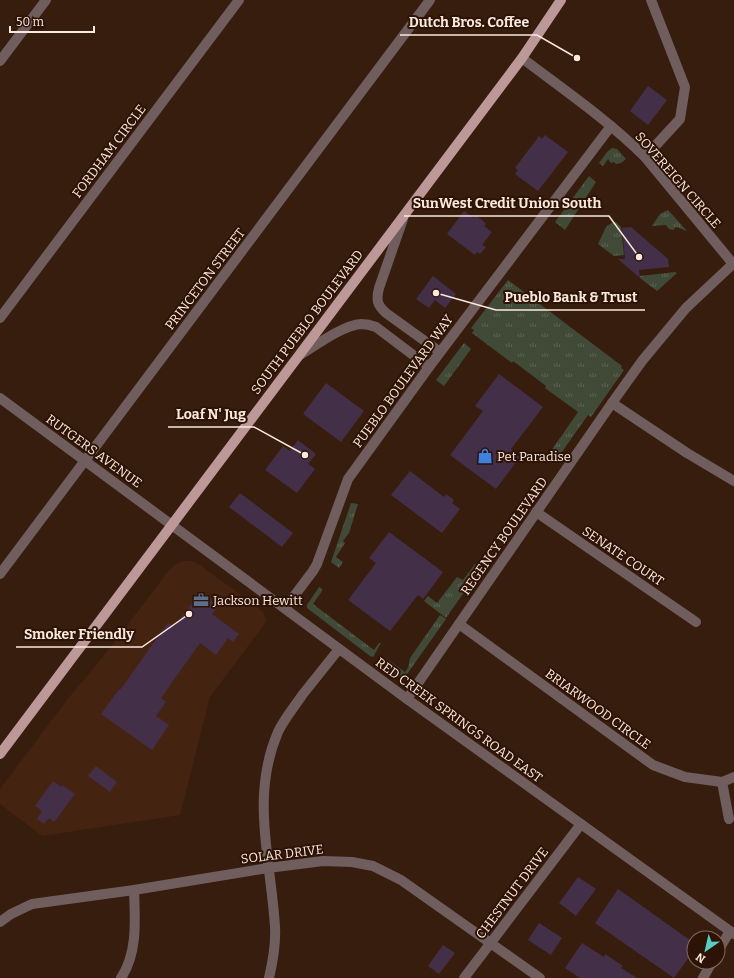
<svg xmlns="http://www.w3.org/2000/svg" width="734" height="978" viewBox="0 0 734 978" font-family="Bitter,serif">
  <style>
    .built { fill: #442311 }
    .grass { fill: url(#grass-tufts) }
    .building { fill: #442f48 }
    .lines { fill: none; stroke-linecap: round; stroke-linejoin: round }
    .minor { stroke: #705e5e; stroke-width: 10 }
    .major { stroke: #bd9898; stroke-width: 10 }
    .labels { text-anchor: middle; dominant-baseline: central; stroke-width: 4; stroke-linejoin: round; paint-order: stroke }
    .street-label { font-size: 13px; fill: #fbe8df; stroke: #2d1305 }
    .poi-label { font-size: 13px; fill: #fbe8df; stroke: #2d1305; text-anchor: start }
    .leader { fill: none; stroke: #fbe8df; stroke-width: 1.5 }
    .callout-dot { fill: #fbe8df; stroke: #2d1305; stroke-width: 1.5 }
    .callout-label { font-size: 14px; text-anchor: middle; font-weight: bold; fill: #fbe8df; stroke: #2d1305; stroke-width: 4; stroke-linejoin: round; paint-order: stroke }
  </style>
  <defs>
    <pattern id="grass-tufts" width="24" height="20" patternUnits="userSpaceOnUse"><rect width="24" height="20" fill="#414a37"/><path d="M3 7l-1-3M5 7V3M7 7l1-3M15 17l-1-3M17 17v-4M19 17l1-3" fill="none" stroke="#5d6454"/></pattern>
  </defs>
  <rect width="100%" height="100%" fill="#371d0e"/>
  <path class="built" d="M 186,561 L 192,561 L 200,565 L 262,611 L 267,621 L 210,697 L 180,815 L 42,836 L 0,804 L 0,789 L 67,700 L 106,653 L 170,569 L 178,563 Z"/>
  <g class="grass">
    <path d="M 612,148 L 617,149 L 626,159 L 621,163 L 616,164 L 614,162 L 611,163 L 608,159 L 603,166 L 599,163 L 607,152 Z"/>
    <path d="M 589,176 L 596,182 L 565,230 L 555,222 Z"/>
    <path d="M 668,210 L 687,231 L 676,227 L 673,230 L 669,229 L 666,225 L 652,226 L 660,214 Z"/>
    <path d="M 613,222 L 616,222 L 621,227 L 624,255 L 614,256 L 598,244 L 606,227 Z"/>
    <path d="M 675,272 L 677,273 L 657,291 L 640,278 L 640,276 Z"/>
    <path d="M 508,280 L 622,366 L 621,368 L 624,370 L 591,417 L 588,415 L 559,456 L 551,451 L 578,412 L 545,388 L 546,386 L 513,361 L 512,363 L 472,333 L 474,330 L 471,328 Z"/>
    <path d="M 464,343 L 471,349 L 444,386 L 436,380 Z"/>
    <path d="M 351,503 L 358,504 L 349,533 L 343,541 L 345,543 L 336,557 L 343,562 L 339,568 L 331,562 Z"/>
    <path d="M 475,564 L 481,568 L 446,618 L 424,601 L 428,596 L 437,603 L 457,577 L 463,580 Z"/>
    <path d="M 319,587 L 322,589 L 322,591 L 313,604 L 374,650 L 379,643 L 381,643 L 373,657 L 370,656 L 307,608 L 307,605 Z"/>
    <path d="M 440,615 L 446,619 L 405,677 L 400,678 L 384,666 L 388,660 L 405,672 L 408,668 L 410,658 Z"/>
  </g>
  <g class="building">
    <path d="M 648,86 L 667,100 L 648,125 L 630,111 Z"/>
    <path d="M 545,135 L 568,152 L 538,191 L 515,174 L 518,170 L 515,168 L 539,136 L 542,139 Z"/>
    <path d="M 464,211 L 474,218 L 475,216 L 481,219 L 486,224 L 484,226 L 492,232 L 482,245 L 486,247 L 480,254 L 477,252 L 475,255 L 447,234 Z"/>
    <path d="M 631,227 L 668,259 L 669,267 L 639,270 L 640,278 L 618,259 L 625,259 L 622,228 Z"/>
    <path d="M 433,276 L 456,294 L 445,308 L 435,300 L 429,308 L 416,299 Z"/>
    <path d="M 499,374 L 543,407 L 511,449 L 520,457 L 496,489 L 450,455 L 483,411 L 475,406 Z"/>
    <path d="M 326,383 L 364,411 L 341,442 L 303,414 Z"/>
    <path d="M 298,440 L 316,454 L 308,464 L 315,469 L 297,493 L 265,470 L 283,446 L 290,451 Z"/>
    <path d="M 410,471 L 444,497 L 446,494 L 454,500 L 452,503 L 460,509 L 442,533 L 391,495 Z"/>
    <path d="M 240,493 L 293,533 L 282,547 L 229,507 Z"/>
    <path d="M 389,532 L 443,572 L 423,599 L 418,595 L 390,631 L 348,600 L 376,563 L 369,558 Z"/>
    <path d="M 200,593 L 218,606 L 212,614 L 239,634 L 233,642 L 228,638 L 216,655 L 200,643 L 161,698 L 166,702 L 156,716 L 169,725 L 152,750 L 101,714 L 119,689 L 120,690 L 168,623 L 174,627 Z"/>
    <path d="M 96,766 L 117,782 L 110,792 L 88,776 Z"/>
    <path d="M 53,781 L 61,787 L 62,785 L 75,794 L 54,822 L 49,818 L 44,824 L 37,819 L 42,811 L 35,806 Z"/>
    <path d="M 578,877 L 596,889 L 576,916 L 559,903 Z"/>
    <path d="M 618,889 L 694,943 L 694,950 L 674,978 L 595,923 Z"/>
    <path d="M 539,923 L 562,938 L 551,955 L 528,940 Z"/>
    <path d="M 582,943 L 604,957 L 605,954 L 623,966 L 621,968 L 637,978 L 580,978 L 565,968 Z"/>
    <path d="M 443,945 L 455,953 L 439,974 L 428,966 Z"/>
  </g>
  <g class="lines">
    <g class="minor">
      <path d="M 522,58 C 564,90 608,120 645,157 L 734,265"/>
      <path d="M 0,61 L 46,0"/>
      <path d="M 645,157 L 680,119 L 685,87 L 651,0"/>
      <path d="M 403,219 L 379,288 C 376,300 377,305 386,313 L 440,352"/>
      <path d="M 0,318 L 239,0"/>
      <path d="M 300,355 C 315,346 343,325 361,324 C 366,324 371,325 376,327 L 429,367"/>
      <path d="M 0,398 L 407,699 L 734,934"/>
      <path d="M 612,403 L 687,453 L 734,481"/>
      <path d="M 536,512 L 696,622"/>
      <path d="M 0,574 L 430,0"/>
      <path d="M 285,608 L 313,571 L 317,564 L 348,479 L 429,367 L 611,126"/>
      <path d="M 459,624 L 653,765 L 685,777 L 722,782 L 734,777"/>
      <path d="M 407,699 L 612,403 L 642,361 L 686,308 L 734,263"/>
      <path d="M 722,782 L 729,819"/>
      <path d="M 0,922 L 11,914 L 32,904 L 134,890 L 268,868 L 323,861 L 352,862 L 373,866 L 401,880 L 540,978"/>
      <path d="M 718,951 L 730,931"/>
      <path d="M 121,978 C 138,952 135,920 134,890"/>
      <path d="M 269,978 C 273,961 276,944 275,927 C 271,860 250,797 278,732 C 284,719 295,706 303,694 C 315,679 327,664 339,649"/>
      <path d="M 464,978 L 581,824"/>
      <path d="M 703,978 L 712,962"/>
    </g>
    <path class="major" d="M 0,754 L 522,58 L 561,0"/>
  </g>
  <defs>
    <g id="shop-bare" transform="scale(1.2)"><path d="M-5-2.5h2.3a2.7 3.5 0 0 1 5.4 0H5L5.5 6h-11ZM-1.5-2.5h3a1.5 2.3 0 0 0-3 0Z" fill="#3f7fe0" stroke="#2d1305" stroke-width="2.5" paint-order="stroke"/></g>
    <g id="office-bare" transform="scale(1.2)"><path d="M-6-3h4V-5.5h4V-3h4V5H-6ZM-1-4.5V-3h2v-1.5ZM-6 0V1H6V0Z" fill="#5c6f8a" stroke="#2d1305" stroke-width="2.5" paint-order="stroke"/></g>
  </defs>
  <g fill-rule="evenodd">
    <use href="#shop-bare" x="485" y="456"/>
    <use href="#office-bare" x="201" y="600"/>
  </g>
  <g class="labels">
    <g class="street-label">
      <text transform="translate(109 151) rotate(-53)">FORDHAM CIRCLE</text>
      <text transform="translate(678 180) rotate(49)">SOVEREIGN CIRCLE</text>
      <text transform="translate(205 279) rotate(-53)">PRINCETON STREET</text>
      <text transform="translate(307 322) rotate(-53)">SOUTH PUEBLO BOULEVARD</text>
      <text transform="translate(403 381) rotate(-54)">PUEBLO BOULEVARD WAY</text>
      <text transform="translate(94 451) rotate(36)">RUTGERS AVENUE</text>
      <text transform="translate(504 536) rotate(-55)">REGENCY BOULEVARD</text>
      <text transform="translate(623 556) rotate(34)">SENATE COURT</text>
      <text transform="translate(598 709) rotate(36)">BRIARWOOD CIRCLE</text>
      <text transform="translate(459 720) rotate(36)">RED CREEK SPRINGS ROAD EAST</text>
      <text transform="translate(282 854) rotate(-7)">SOLAR DRIVE</text>
      <text transform="translate(512 893) rotate(-53)">CHESTNUT DRIVE</text>
    </g>
    <g class="poi-label">
      <text x="497" y="456">Pet Paradise</text>
      <text x="213" y="600">Jackson Hewitt</text>
    </g>
  </g>
  <path class="leader" d="M577 58L537 35H400M639 257L609 216H404M436 293L496 310H645M305 455L254 427H168M189 614L142 647H16"/>
  <g class="callout-dot">
    <circle cx="577" cy="58" r="4"/>
    <circle cx="639" cy="257" r="4"/>
    <circle cx="436" cy="293" r="4"/>
    <circle cx="305" cy="455" r="4"/>
    <circle cx="189" cy="614" r="4"/>
  </g>
  <g class="callout-label">
    <text x="469" y="27">Dutch Bros. Coffee</text>
    <text x="507" y="208">SunWest Credit Union South</text>
    <text x="571" y="302">Pueblo Bank &amp; Trust</text>
    <text x="211" y="419">Loaf N' Jug</text>
    <text x="79" y="639">Smoker Friendly</text>
  </g>
  <g transform="translate(706 950) rotate(214)"><circle r="19" fill="#2d1305" stroke="#7f685c"/>
  <path d="M0-3L7 15L0 10L-7 15Z" fill="#56cec3"/>
  <text y="-6" font-size="11" font-weight="bold" text-anchor="middle" fill="#fbe8df">N</text>
  </g>
  <path d="M10 26v6h84v-6" fill="none" stroke="#fbe8df" stroke-width="2"/>
  <text x="16" y="26" font-size="12" fill="#fbe8df" stroke="#2d1305" stroke-width="3" paint-order="stroke">50 m</text>
</svg>
